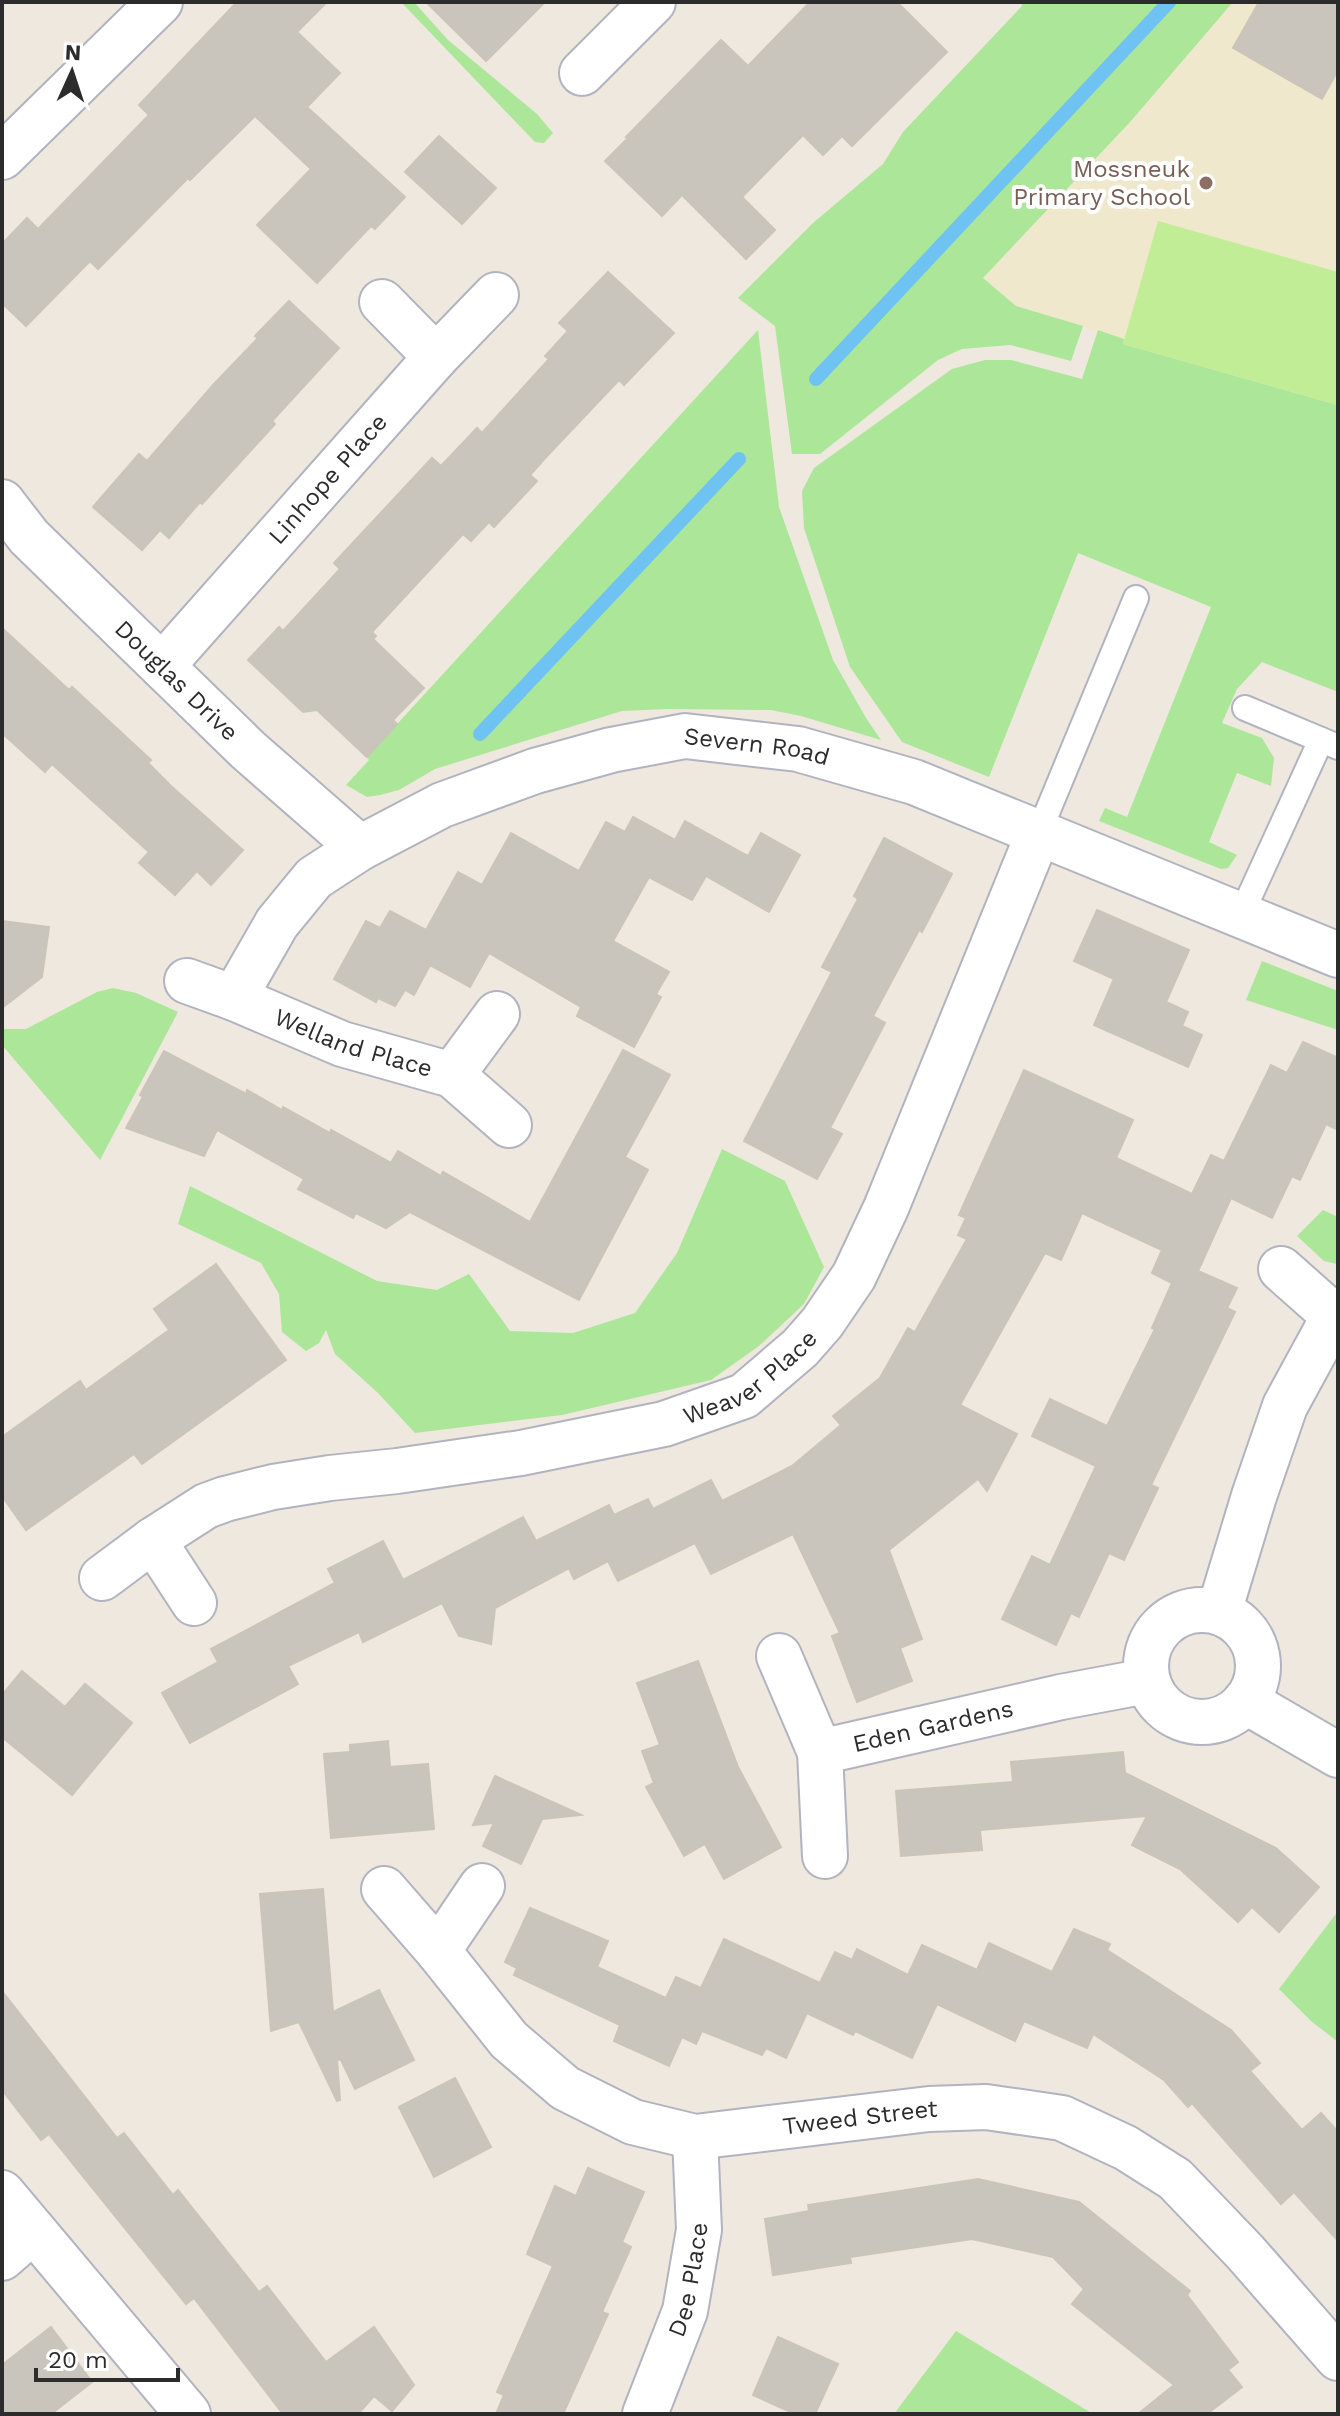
<svg xmlns="http://www.w3.org/2000/svg" width="1340" height="2416" viewBox="0 0 1340 2416" font-family="'Work Sans',sans-serif">
  <style>
    .education { fill: #f0e8cd }
    .green { fill: #ace699 }
    .pitch { fill: #c0ed95 }
    .lines { fill: none; stroke-linecap: round; stroke-linejoin: round }
    .stream { stroke: #6ec3f2; stroke-width: 14 }
    .building { fill: #c9c5bd; stroke: #cac5b7; stroke-width: 2 }
    .lane-casing { stroke: #b2b3c0; stroke-width: 28 }
    .street-casing { stroke: #b2b3c0; stroke-width: 48 }
    .lane { stroke: #fff; stroke-width: 24 }
    .street { stroke: #fff; stroke-width: 44 }
    .education-dot { fill: #8d6e63; stroke: #fff; stroke-width: 3 }
    .labels { text-anchor: middle; dominant-baseline: central; stroke-width: 8; stroke-linejoin: round; paint-order: stroke }
    .education-label { font-size: 24px; fill: #785e54; stroke: #fff; text-anchor: end }
    .street-label { font-size: 24px; fill: #2c2c2c; stroke: #fff }
  </style>
  <rect width="100%" height="100%" fill="#eee8de"/>
  <path class="education" d="M 1233,2 L 1338,2 L 1338,405 L 1123,344 L 1123,339 L 1016,306 L 982,279 L 1131,121 Z"/>
  <g class="green">
    <path d="M 401,2 L 414,2 L 448,40 L 537,114 L 553,133 L 544,143 L 535,142 Z"/>
    <path d="M 1021,2 L 1233,2 L 1131,121 L 983,278 L 1016,306 L 1083,326 L 1071,361 L 1010,345 L 962,349 L 938,360 L 820,454 L 792,454 L 775,326 L 738,298 L 813,223 L 883,164 L 903,132 L 1022,6 Z"/>
    <path d="M 758,330 L 779,507 L 833,660 L 866,718 L 881,740 L 801,716 L 771,710 L 667,709 L 622,711 L 435,769 L 399,790 L 380,795 L 367,797 L 346,785 L 369,760 L 367,757 Z"/>
    <path d="M 1098,330 L 1124,339 L 1123,344 L 1338,405 L 1338,692 L 1262,662 L 1237,689 L 1222,723 L 1262,738 L 1274,758 L 1271,786 L 1237,773 L 1209,842 L 1237,855 L 1228,868 L 1221,869 L 1099,821 L 1105,808 L 1127,817 L 1211,607 L 1078,553 L 989,777 L 902,742 L 850,667 L 804,528 L 802,491 L 814,468 L 952,369 L 985,360 L 1011,360 L 1082,379 Z"/>
    <path d="M 1262,961 L 1338,991 L 1338,1030 L 1246,1000 Z"/>
    <path d="M 113,988 L 136,993 L 178,1012 L 100,1160 L 2,1045 L 2,1029 L 26,1029 L 97,992 Z"/>
    <path d="M 722,1149 L 785,1181 L 824,1267 L 804,1304 L 759,1346 L 711,1380 L 562,1415 L 415,1433 L 378,1393 L 335,1354 L 326,1330 L 319,1343 L 306,1351 L 282,1332 L 279,1294 L 261,1263 L 178,1224 L 190,1186 L 377,1281 L 437,1290 L 469,1274 L 510,1331 L 573,1333 L 635,1313 L 677,1253 Z"/>
    <path d="M 1323,1210 L 1338,1217 L 1337,1264 L 1324,1261 L 1297,1236 Z"/>
    <path d="M 1338,1911 L 1338,2042 L 1311,2021 L 1279,1989 Z"/>
    <path d="M 956,2331 L 1093,2414 L 894,2414 Z"/>
  </g>
  <path class="pitch" d="M 1158,221 L 1338,272 L 1338,405 L 1123,344 Z"/>
  <g class="lines">
    <g class="stream">
      <path d="M 816,379 L 1169,2"/>
      <path d="M 480,734 L 739,459"/>
    </g>
  </g>
  <g class="building">
    <path d="M 237,2 L 327,2 L 297,32 L 340,73 L 307,107 L 405,197 L 375,229 L 371,226 L 317,283 L 257,225 L 311,169 L 255,116 L 190,180 L 188,178 L 98,269 L 90,261 L 26,326 L 2,303 L 2,244 L 27,218 L 38,229 L 149,115 L 139,105 Z"/>
    <path d="M 426,2 L 545,2 L 486,61 Z"/>
    <path d="M 810,2 L 897,2 L 947,52 L 852,146 L 842,136 L 823,155 L 803,135 L 742,197 L 775,230 L 746,259 L 682,195 L 662,216 L 605,161 L 628,138 L 626,137 L 721,40 L 748,66 Z"/>
    <path d="M 1259,2 L 1338,2 L 1338,70 L 1322,99 L 1233,48 Z"/>
    <path d="M 439,136 L 496,188 L 462,224 L 405,172 Z"/>
    <path d="M 608,272 L 674,333 L 624,385 L 619,380 L 548,455 L 530,475 L 537,481 L 494,527 L 489,522 L 471,541 L 463,534 L 372,632 L 376,636 L 373,639 L 424,688 L 393,720 L 397,724 L 367,757 L 317,710 L 303,712 L 248,660 L 279,627 L 283,631 L 340,569 L 334,563 L 432,458 L 441,466 L 477,428 L 482,433 L 549,359 L 545,356 L 568,331 L 559,323 Z"/>
    <path d="M 289,301 L 339,348 L 272,421 L 275,424 L 202,504 L 200,502 L 169,538 L 160,530 L 142,550 L 93,507 L 139,454 L 147,461 L 214,384 L 258,338 L 255,336 Z"/>
    <path d="M 2,628 L 69,690 L 72,687 L 151,760 L 148,763 L 172,787 L 243,850 L 211,885 L 197,871 L 175,895 L 139,863 L 149,852 L 52,764 L 45,772 L 2,733 Z"/>
    <path d="M 633,817 L 675,840 L 685,821 L 748,856 L 761,833 L 800,855 L 769,912 L 706,876 L 692,900 L 649,877 L 613,941 L 669,972 L 656,994 L 661,997 L 634,1047 L 577,1016 L 581,1007 L 489,953 L 470,987 L 430,965 L 414,995 L 405,990 L 395,1006 L 378,998 L 376,1002 L 334,979 L 366,921 L 380,928 L 390,911 L 426,930 L 458,872 L 482,885 L 511,833 L 579,871 L 606,822 L 625,832 Z"/>
    <path d="M 884,838 L 952,874 L 922,932 L 919,930 L 873,1016 L 885,1023 L 830,1128 L 842,1134 L 817,1179 L 744,1141 L 832,972 L 822,967 L 858,899 L 854,896 Z"/>
    <path d="M 1097,910 L 1189,950 L 1166,1002 L 1188,1012 L 1182,1026 L 1202,1035 L 1188,1067 L 1094,1025 L 1114,979 L 1074,961 Z"/>
    <path d="M 2,921 L 49,927 L 42,977 L 2,1008 Z"/>
    <path d="M 1303,1042 L 1338,1058 L 1338,1130 L 1326,1124 L 1300,1180 L 1292,1176 L 1272,1218 L 1231,1198 L 1198,1271 L 1237,1288 L 1227,1308 L 1235,1312 L 1151,1485 L 1158,1488 L 1124,1560 L 1109,1553 L 1079,1617 L 1071,1613 L 1056,1645 L 1002,1619 L 1032,1556 L 1050,1565 L 1096,1466 L 1032,1436 L 1050,1399 L 1107,1426 L 1155,1329 L 1152,1328 L 1172,1283 L 1152,1273 L 1162,1250 L 1082,1213 L 1061,1260 L 1045,1253 L 960,1405 L 1017,1434 L 987,1491 L 978,1479 L 889,1550 L 922,1639 L 900,1648 L 912,1681 L 857,1702 L 832,1636 L 840,1633 L 793,1534 L 711,1574 L 695,1543 L 618,1581 L 608,1561 L 574,1579 L 569,1568 L 495,1608 L 491,1644 L 459,1636 L 442,1603 L 363,1642 L 359,1632 L 288,1666 L 298,1684 L 190,1743 L 162,1693 L 218,1662 L 211,1649 L 335,1583 L 328,1569 L 383,1541 L 403,1580 L 523,1517 L 536,1541 L 609,1505 L 614,1515 L 648,1499 L 653,1509 L 711,1480 L 722,1501 L 792,1466 L 841,1425 L 833,1416 L 880,1378 L 908,1328 L 915,1332 L 967,1239 L 958,1235 L 966,1218 L 959,1215 L 1024,1070 L 1133,1120 L 1116,1158 L 1192,1194 L 1211,1155 L 1224,1161 L 1271,1065 L 1287,1073 Z"/>
    <path d="M 623,1050 L 670,1075 L 625,1157 L 648,1170 L 579,1300 L 410,1212 L 386,1228 L 356,1213 L 353,1218 L 298,1189 L 304,1179 L 217,1130 L 204,1156 L 126,1128 L 143,1097 L 140,1095 L 164,1051 L 246,1094 L 247,1090 L 282,1110 L 283,1107 L 330,1133 L 331,1130 L 391,1163 L 398,1151 L 441,1176 L 443,1172 L 530,1222 Z"/>
    <path d="M 216,1264 L 286,1360 L 142,1464 L 134,1454 L 26,1530 L 2,1496 L 2,1437 L 80,1381 L 86,1390 L 169,1330 L 154,1309 Z"/>
    <path d="M 698,1661 L 738,1767 L 781,1847 L 724,1879 L 705,1844 L 684,1856 L 646,1787 L 654,1783 L 642,1751 L 660,1745 L 637,1683 Z"/>
    <path d="M 22,1671 L 65,1707 L 85,1684 L 132,1723 L 72,1795 L 2,1737 L 2,1695 Z"/>
    <path d="M 388,1741 L 390,1767 L 428,1764 L 434,1829 L 331,1838 L 324,1754 L 350,1752 L 350,1745 Z"/>
    <path d="M 1123,1752 L 1125,1773 L 1276,1848 L 1319,1887 L 1279,1932 L 1252,1907 L 1238,1922 L 1180,1869 L 1132,1845 L 1147,1816 L 980,1830 L 982,1850 L 901,1856 L 896,1791 L 1013,1782 L 1011,1762 Z"/>
    <path d="M 495,1776 L 550,1801 L 581,1815 L 542,1819 L 521,1864 L 483,1846 L 494,1823 L 473,1825 Z"/>
    <path d="M 323,1889 L 333,2012 L 379,1990 L 414,2060 L 355,2089 L 341,2060 L 337,2059 L 340,2100 L 337,2101 L 299,2022 L 271,2031 L 260,1894 Z"/>
    <path d="M 530,1908 L 608,1941 L 597,1967 L 666,1998 L 676,1977 L 701,1988 L 724,1939 L 820,1983 L 835,1952 L 852,1960 L 857,1949 L 908,1975 L 922,1945 L 977,1970 L 989,1943 L 1052,1972 L 1074,1929 L 1110,1944 L 1107,1950 L 1231,2030 L 1260,2063 L 1250,2071 L 1302,2130 L 1321,2113 L 1338,2132 L 1338,2241 L 1294,2192 L 1281,2204 L 1192,2103 L 1188,2107 L 1164,2080 L 1093,2034 L 1087,2048 L 1024,2021 L 1015,2041 L 937,2004 L 912,2058 L 855,2031 L 853,2035 L 807,2013 L 786,2058 L 766,2048 L 762,2055 L 702,2031 L 696,2044 L 682,2037 L 669,2066 L 614,2041 L 620,2025 L 514,1975 L 517,1968 L 505,1962 Z"/>
    <path d="M 2,1991 L 117,2138 L 124,2133 L 173,2195 L 178,2190 L 259,2292 L 267,2286 L 326,2362 L 374,2327 L 414,2385 L 392,2411 L 374,2396 L 358,2414 L 283,2414 L 194,2298 L 186,2304 L 49,2134 L 41,2140 L 2,2090 Z"/>
    <path d="M 455,2078 L 491,2147 L 434,2177 L 399,2107 Z"/>
    <path d="M 588,2168 L 644,2192 L 622,2242 L 631,2247 L 602,2312 L 608,2314 L 563,2414 L 496,2414 L 504,2395 L 497,2392 L 553,2266 L 527,2254 L 555,2186 L 576,2196 Z"/>
    <path d="M 978,2179 L 1079,2202 L 1190,2291 L 1187,2295 L 1238,2362 L 1228,2370 L 1242,2387 L 1207,2414 L 1138,2414 L 1174,2385 L 1072,2304 L 1084,2289 L 1053,2257 L 972,2239 L 850,2257 L 851,2263 L 773,2275 L 765,2219 L 809,2211 L 808,2205 Z"/>
    <path d="M 51,2327 L 92,2382 L 51,2414 L 2,2414 L 2,2365 Z"/>
    <path d="M 778,2337 L 838,2364 L 815,2414 L 795,2414 L 753,2395 Z"/>
  </g>
  <g class="lines">
    <g class="lane-casing">
      <g id="lane">
        <path d="M 1245,708 L 1338,747"/>
        <path d="M 1039,832 L 1136,598"/>
        <path d="M 1241,915 L 1321,740"/>
      </g>
    </g>
    <g class="street-casing">
      <g id="street">
        <path d="M 582,73 L 653,2"/>
        <path d="M 2,157 L 160,2"/>
        <path d="M 382,302 L 436,357"/>
        <path id="s1" d="M 2,502 L 29,537 L 248,750 L 360,848"/>
        <path id="s2" d="M 162,666 L 436,357 L 496,295"/>
        <path id="s3" d="M 187,981 L 234,998 L 342,1044 L 452,1075 L 509,1125"/>
        <path id="s4" d="M 234,998 L 277,923 L 314,878 L 360,848 L 442,805 L 535,771 L 611,750 L 685,736 L 798,749 L 914,782 L 1338,955"/>
        <path d="M 452,1075 L 497,1014"/>
        <path d="M 153,1540 L 194,1603"/>
        <path id="s5" d="M 102,1578 L 153,1540 L 206,1506 L 225,1499 L 273,1487 L 330,1478 L 397,1471 L 521,1453 L 664,1424 L 744,1396 L 800,1348 L 822,1323 L 854,1276 L 886,1208 L 1039,832"/>
        <circle cx="1202" cy="1666" r="56"/>
        <path d="M 1219,1612 L 1254,1496 L 1285,1406 L 1334,1316 L 1281,1269"/>
        <path d="M 779,1656 L 820,1752"/>
        <path d="M 1245,1701 L 1338,1755"/>
        <path id="s6" d="M 825,1856 L 820,1752 L 1061,1697 L 1147,1681"/>
        <path id="s7" d="M 384,1889 L 438,1951 L 509,2040 L 565,2088 L 633,2122 L 695,2137 L 929,2109 L 986,2107 L 1062,2118 L 1126,2148 L 1175,2179 L 1245,2252 L 1338,2358"/>
        <path d="M 438,1951 L 482,1886"/>
        <path d="M 2,2193 L 188,2414"/>
        <path d="M 2,2258 L 33,2231"/>
        <path id="s8" d="M 645,2414 L 685,2311 L 699,2230 L 695,2137"/>
      </g>
    </g>
    <use href="#lane" class="lane"/>
    <use href="#street" class="street"/>
  </g>
  <circle class="education-dot" cx="1206" cy="183" r="8"/>
  <g class="labels">
    <g class="education-label">
      <text x="1190" y="169">Mossneuk<tspan x="1190" dy="28">Primary School</tspan></text>
    </g>
    <g class="street-label">
      <text stroke="none"><textPath href="#s2" startOffset="250">Linhope Place</textPath></text>
      <text stroke="none"><textPath href="#s1" startOffset="250">Douglas Drive</textPath></text>
      <text stroke="none"><textPath href="#s4" startOffset="618">Severn Road</textPath></text>
      <text stroke="none"><textPath href="#s3" startOffset="178">Welland Place</textPath></text>
      <text stroke="none"><textPath href="#s5" startOffset="692">Weaver Place</textPath></text>
      <text stroke="none"><textPath href="#s6" startOffset="220">Eden Gardens</textPath></text>
      <text stroke="none"><textPath href="#s7" startOffset="576">Tweed Street</textPath></text>
      <text stroke="none"><textPath href="#s8" startOffset="142">Dee Place</textPath></text>
    </g>
  </g>
  <rect width="1340" height="2416" fill="none" stroke="#2c2c2c" stroke-width="8"/>
  <g transform="translate(72 72) rotate(3)" stroke="#ffffff" stroke-width="6" paint-order="stroke">
  <path d="M0-6L14 30L0 20L-14 30Z" fill="#2c2c2c"/>
  <text y="-12" font-size="22" font-weight="bold" text-anchor="middle" fill="#2c2c2c">N</text>
  </g>
  <path d="M36 2368v12h142v-12" fill="none" stroke="#2c2c2c" stroke-width="4"/>
  <text x="48" y="2368" font-size="24" fill="#2c2c2c" stroke="#ffffff" stroke-width="6" paint-order="stroke">20 m</text>
</svg>
